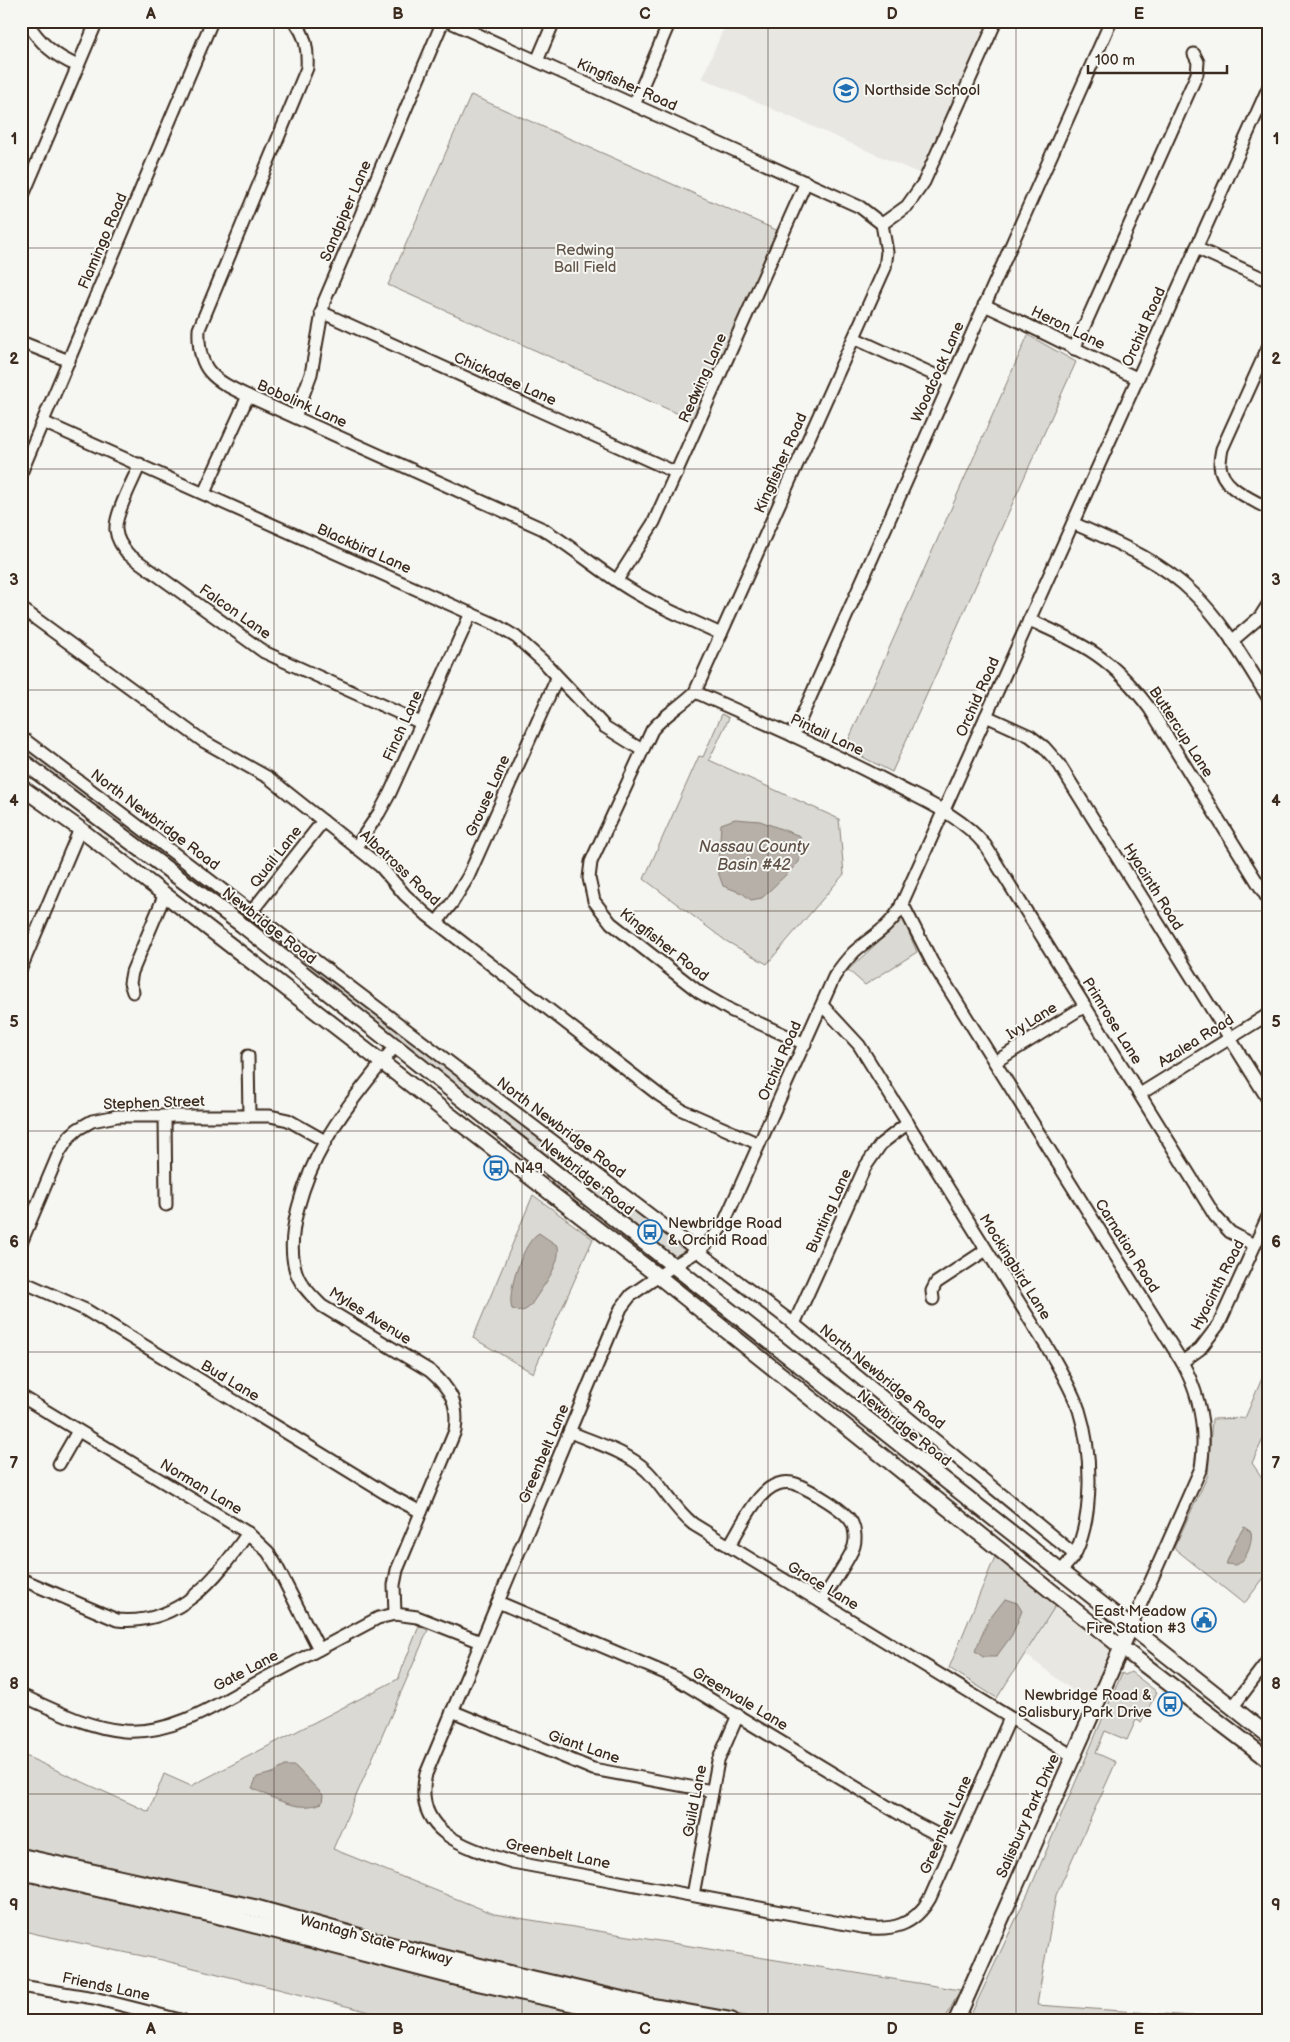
<svg xmlns="http://www.w3.org/2000/svg" width="1290" height="2042" viewBox="0 0 1290 2042" font-family="'Balsamiq Sans',sans-serif">
  <style>
    .built { fill: #e8e7e2 }
    .green { fill: #dad9d3; stroke: #8a8278 }
    .water { fill: #b6b0a9; stroke: #857a71 }
    .lines { fill: none; stroke-linecap: round; stroke-linejoin: round }
    .minor-casing { stroke: #3b2a1e; stroke-width: 15 }
    .major-casing { stroke: #3b2a1e; stroke-width: 18 }
    .highway-casing { stroke: #3b2a1e; stroke-width: 20 }
    .minor { stroke: #f6f6f2; stroke-width: 11 }
    .major { stroke: #f6f6f2; stroke-width: 14 }
    .highway { stroke: #f6f6f2; stroke-width: 16 }
    .grid { fill: none; stroke: #3b2a1e; stroke-width: 1; stroke-opacity: 0.55 }
    .labels { text-anchor: middle; dominant-baseline: central; stroke-width: 4; stroke-linejoin: round; paint-order: stroke }
    .street-label { font-size: 15px; fill: #3b2a1e; stroke: #f6f6f2 }
    .poi-label { font-size: 15px; fill: #3b2a1e; stroke: #f6f6f2; text-anchor: start }
    .park-label { font-size: 15px; fill: #63564b; stroke: #f6f6f2 }
    .water-label { font-size: 16px; font-style: italic; fill: #605248; stroke: #f6f6f2 }
    .neatline { fill: none; stroke: #3b2a1e; stroke-width: 2 }
    .grid-label { font-size: 16px; text-anchor: middle; font-weight: bold; fill: #3b2a1e }
  </style>
  <rect width="100%" height="100%" fill="#f6f6f2"/>
  <filter id="ink" filterUnits="userSpaceOnUse"><feTurbulence type="fractalNoise" baseFrequency=".02" numOctaves="2"/><feDisplacementMap in="SourceGraphic" scale="10" xChannelSelector="R" yChannelSelector="G"/><feConvolveMatrix kernelMatrix="1 2 1 2 8 2 1 2 1" color-interpolation-filters="sRGB"/></filter>
  <g filter="url(#ink)">
    <g class="built">
      <path d="M 727,21 L 996,21 L 925,176 L 702,78 Z"/>
      <path d="M 21,797 L 33,806 L 21,833 Z"/>
      <path d="M 1059,1600 L 1113,1648 L 1089,1703 L 1025,1654 Z"/>
    </g>
    <g class="green">
      <path d="M 471,95 L 783,233 L 699,423 L 388,285 Z"/>
      <path d="M 1028,335 L 1076,362 L 892,772 L 845,748 Z"/>
      <path d="M 722,714 L 729,718 L 709,760 L 839,819 L 844,874 L 767,964 L 726,941 L 644,879 L 699,756 L 703,757 Z"/>
      <path d="M 21,740 L 694,1252 L 674,1262 L 21,757 Z"/>
      <path d="M 903,919 L 917,952 L 865,985 L 848,970 Z"/>
      <path d="M 533,1195 L 593,1239 L 533,1373 L 473,1338 Z"/>
      <path d="M 1269,1362 L 1269,1426 L 1252,1463 L 1269,1488 L 1269,1571 L 1244,1604 L 1174,1548 L 1208,1475 L 1212,1419 L 1245,1418 Z"/>
      <path d="M 997,1552 L 1059,1600 L 997,1698 L 949,1668 Z"/>
      <path d="M 419,1626 L 428,1630 L 333,1849 L 494,1914 L 960,1990 L 944,2021 L 773,2021 L 611,1991 L 21,1851 L 21,1754 L 149,1812 L 164,1774 L 191,1786 L 398,1679 Z"/>
      <path d="M 1131,1672 L 1157,1692 L 1141,1722 L 1136,1720 L 1127,1740 L 1105,1731 L 1096,1753 L 1116,1762 L 1056,1895 L 1037,2005 L 1263,2021 L 968,2021 L 1030,1889 L 1122,1673 L 1125,1675 Z"/>
      <path d="M 21,1878 L 280,1937 L 624,2021 L 406,2021 L 162,1960 L 36,1934 L 21,1930 Z"/>
    </g>
    <g class="water">
      <path d="M 735,819 L 760,821 L 800,836 L 801,849 L 799,862 L 762,898 L 751,900 L 742,893 L 723,886 L 718,872 L 721,824 Z"/>
      <path d="M 539,1233 L 558,1246 C 561,1266 542,1287 531,1305 C 525,1312 521,1312 512,1309 C 506,1293 524,1240 539,1233 Z"/>
      <path d="M 1244,1527 L 1251,1532 C 1253,1542 1246,1563 1235,1565 C 1235,1565 1227,1564 1226,1564 L 1237,1538 Z"/>
      <path d="M 1005,1599 L 1017,1603 L 1022,1611 L 1012,1635 L 996,1657 L 983,1657 L 975,1651 L 988,1621 Z"/>
      <path d="M 285,1766 L 295,1766 L 323,1795 L 322,1803 C 297,1813 274,1798 252,1788 L 257,1777 L 273,1773 Z"/>
    </g>
    <g class="lines">
      <g class="minor-casing">
        <g id="minor">
          <path d="M 26,21 C 40,43 54,56 78,66"/>
          <path d="M 294,21 C 306,35 308,50 307,68 L 199,329 C 197,371 214,380 248,396 L 543,529 C 574,548 601,572 631,590 C 660,608 691,620 721,634"/>
          <path d="M 448,21 L 860,207 L 882,224 L 887,252 L 885,268 L 695,692 C 681,706 664,715 652,730 L 591,862 L 589,878 L 594,901 L 611,923 L 699,992 L 730,1010 L 805,1044"/>
          <path d="M 537,61 L 554,21"/>
          <path d="M 634,105 L 670,21"/>
          <path d="M 21,200 L 97,21"/>
          <path d="M 882,224 L 907,206 L 924,182 L 996,21"/>
          <path d="M 1196,248 L 1269,281"/>
          <path d="M 984,305 C 1036,328 1086,355 1137,378"/>
          <path d="M 321,312 L 677,473"/>
          <path d="M 854,338 L 950,382"/>
          <path d="M 21,342 L 69,361"/>
          <path d="M 1269,345 L 1222,449 C 1221,454 1220,460 1220,465 C 1221,488 1252,499 1269,509"/>
          <path d="M 1074,349 L 1197,74 L 1198,62 L 1194,54"/>
          <path d="M 295,417 L 311,374 L 324,302 L 443,21"/>
          <path d="M 43,422 L 494,624 L 516,637 L 544,662 L 605,727 L 642,750"/>
          <path d="M 140,464 C 134,479 114,515 116,530 C 117,540 122,546 128,554 L 264,652 L 421,723"/>
          <path d="M 21,473 L 212,21"/>
          <path d="M 204,493 L 248,396"/>
          <path d="M 1073,523 C 1115,542 1160,560 1194,594 C 1225,624 1246,663 1269,699"/>
          <path d="M 617,580 L 654,522 L 806,182"/>
          <path d="M 21,608 L 203,741 L 269,778 L 381,867 L 405,895 L 427,915 L 659,1095 L 682,1110 L 759,1144"/>
          <path d="M 1029,620 C 1085,644 1113,659 1150,709 L 1269,901"/>
          <path d="M 1232,641 L 1260,617 L 1269,603"/>
          <path d="M 695,692 C 763,722 832,752 898,787 C 929,803 962,817 985,845 L 1215,1216 L 1230,1232 L 1254,1245"/>
          <path d="M 986,716 L 1030,736 L 1044,747 L 1059,764 L 1269,1101"/>
          <path d="M 793,736 L 1111,21"/>
          <path d="M 21,737 L 794,1324 L 1074,1554"/>
          <path d="M 356,847 L 379,813 L 390,793 L 471,613"/>
          <path d="M 902,903 L 932,962 L 1182,1362 C 1200,1395 1207,1430 1201,1468 L 1131,1626"/>
          <path d="M 252,911 L 323,821"/>
          <path d="M 437,922 L 452,903 L 468,877 L 557,678"/>
          <path d="M 21,968 L 80,829"/>
          <path d="M 133,992 L 130,983 L 132,972 L 165,894"/>
          <path d="M 822,1005 L 859,1045 L 1050,1352 C 1061,1371 1072,1390 1079,1410 C 1092,1451 1094,1515 1075,1554 C 1071,1560 1065,1566 1061,1572"/>
          <path d="M 395,1046 C 371,1077 344,1108 325,1142 C 306,1175 281,1239 298,1277 C 303,1288 313,1297 322,1306 L 430,1371 C 451,1389 459,1404 455,1431 L 397,1570 L 394,1585 L 395,1614"/>
          <path d="M 248,1056 L 249,1116"/>
          <path d="M 995,1062 L 1085,1006"/>
          <path d="M 1140,1094 L 1269,1014"/>
          <path d="M 165,1116 L 166,1205"/>
          <path d="M 21,1243 L 59,1153 L 70,1136 L 78,1129 L 92,1121 L 117,1116 L 270,1116 L 288,1120 L 325,1141"/>
          <path d="M 21,1281 L 86,1310 L 385,1493 L 421,1512"/>
          <path d="M 933,1299 L 932,1291 L 936,1283 L 986,1250"/>
          <path d="M 794,1324 L 865,1167 L 881,1144 L 908,1123"/>
          <path d="M 1182,1362 L 1200,1349 L 1219,1324 L 1269,1214"/>
          <path d="M 21,1396 L 248,1533 L 268,1552 L 276,1565 L 319,1649"/>
          <path d="M 570,1432 C 595,1443 626,1451 647,1471 C 664,1488 674,1509 693,1524 L 1073,1756"/>
          <path d="M 59,1464 L 78,1431"/>
          <path d="M 729,1546 C 740,1529 757,1490 778,1484 C 783,1482 791,1482 796,1484 C 810,1490 846,1510 852,1523 C 855,1529 856,1539 854,1546 C 851,1557 828,1590 821,1602"/>
          <path d="M 21,1579 L 117,1620 C 179,1626 216,1579 248,1533"/>
          <path d="M 498,1602 L 672,1676 L 913,1822 L 954,1843"/>
          <path d="M 21,1695 C 54,1710 88,1728 124,1731 C 176,1735 224,1700 267,1677 C 304,1657 341,1638 378,1618 L 395,1614 L 417,1617 L 481,1642"/>
          <path d="M 1232,1708 L 1269,1659"/>
          <path d="M 452,1711 L 593,1769 L 712,1791"/>
          <path d="M 1010,1718 L 930,1898 C 914,1926 892,1931 862,1927 L 512,1862 C 467,1848 412,1833 426,1774 L 621,1308 L 631,1295 L 673,1266 L 698,1251 L 712,1239 L 723,1225 L 834,977 C 840,968 846,960 854,952 C 869,938 888,929 899,910 L 1269,86"/>
          <path d="M 693,1895 L 718,1761 L 738,1715"/>
          <path d="M 21,1986 L 94,1998 L 184,2021"/>
        </g>
      </g>
      <g class="major-casing">
        <g id="major">
          <path d="M 21,760 L 242,925 L 1269,1736"/>
          <path d="M 21,787 L 80,829 L 658,1276 L 1121,1647 L 1269,1760"/>
          <path d="M 956,2021 L 1131,1626"/>
        </g>
      </g>
      <g class="highway-casing">
        <g id="highway">
          <path d="M 21,1857 L 254,1908 L 388,1945 L 514,1975 L 648,2006 L 731,2021"/>
          <path d="M 21,1871 L 218,1915 L 473,1981 L 657,2021"/>
        </g>
      </g>
      <use href="#minor" class="minor"/>
      <use href="#major" class="major"/>
      <use href="#highway" class="highway"/>
    </g>
  </g>
  <path class="grid" d="M 274,21 L 274,2021M 522,21 L 522,2021M 768,21 L 768,2021M 1016,21 L 1016,2021M 21,248 L 1269,248M 21,469 L 1269,469M 21,690 L 1269,690M 21,911 L 1269,911M 21,1131 L 1269,1131M 21,1352 L 1269,1352M 21,1573 L 1269,1573M 21,1794 L 1269,1794"/>
  <defs>
    <g id="school-ring" transform="scale(1.25)"><circle r="9.5" fill="#f6f6f2" stroke="#1f6fb2" stroke-width="1.5"/><path d="M0-5L7-2L0 1L-7-2ZM-4 1L0 2.5L4 1V4Q0 6-4 4Z" fill="#1f6fb2"/></g>
    <g id="bus-ring" transform="scale(1.25)"><circle r="9.5" fill="#f6f6f2" stroke="#1f6fb2" stroke-width="1.5"/><path d="M-5-6H5V4H4V6H2V4H-2V6H-4V4H-5ZM-3.5-4V0h7V-4ZM-3.5 1.2v1.5H-2V1.2ZM2 1.2v1.5H3.5V1.2Z" fill="#1f6fb2"/></g>
    <g id="civic-ring" transform="scale(1.25)"><circle r="9.5" fill="#f6f6f2" stroke="#1f6fb2" stroke-width="1.5"/><path d="M-.6-6.5H3V-4.5H.6V-3L4-1V1h2V6H-6V1h2V-1L-.6-3ZM-1.2 2.5V6h2.4V2.5Z" fill="#1f6fb2"/></g>
  </defs>
  <g fill-rule="evenodd">
    <use href="#school-ring" x="846" y="90"/>
    <use href="#bus-ring" x="496" y="1168"/>
    <use href="#bus-ring" x="650" y="1232"/>
    <use href="#civic-ring" x="1204" y="1620"/>
    <use href="#bus-ring" x="1170" y="1704"/>
  </g>
  <g class="labels">
    <g class="street-label">
      <text transform="translate(627 85) rotate(24)">Kingfisher Road</text>
      <text transform="translate(346 211) rotate(-67)">Sandpiper Lane</text>
      <text transform="translate(103 241) rotate(-67)">Flamingo Road</text>
      <text transform="translate(1144 327) rotate(-66)">Orchid Road</text>
      <text transform="translate(1068 328) rotate(26)">Heron Lane</text>
      <text transform="translate(938 372) rotate(-66)">Woodcock Lane</text>
      <text transform="translate(703 378) rotate(-66)">Redwing Lane</text>
      <text transform="translate(505 379) rotate(24)">Chickadee Lane</text>
      <text transform="translate(302 404) rotate(24)">Bobolink Lane</text>
      <text transform="translate(781 463) rotate(-66)">Kingfisher Road</text>
      <text transform="translate(364 549) rotate(24)">Blackbird Lane</text>
      <text transform="translate(235 612) rotate(35)">Falcon Lane</text>
      <text transform="translate(978 697) rotate(-66)">Orchid Road</text>
      <text transform="translate(403 726) rotate(-66)">Finch Lane</text>
      <text transform="translate(1181 732) rotate(57)">Buttercup Lane</text>
      <text transform="translate(827 735) rotate(25)">Pintail Lane</text>
      <text transform="translate(488 796) rotate(-66)">Grouse Lane</text>
      <text transform="translate(155 820) rotate(37)">North Newbridge Road</text>
      <text transform="translate(276 857) rotate(-52)">Quail Lane</text>
      <text transform="translate(400 868) rotate(43)">Albatross Road</text>
      <text transform="translate(1153 887) rotate(58)">Hyacinth Road</text>
      <text transform="translate(269 926) rotate(38)">Newbridge Road</text>
      <text transform="translate(664 945) rotate(38)">Kingfisher Road</text>
      <text transform="translate(1032 1021) rotate(-32)">Ivy Lane</text>
      <text transform="translate(1112 1021) rotate(58)">Primrose Lane</text>
      <text transform="translate(1196 1041) rotate(-32)">Azalea Road</text>
      <text transform="translate(780 1061) rotate(-66)">Orchid Road</text>
      <text transform="translate(154 1103) rotate(-2)">Stephen Street</text>
      <text transform="translate(561 1128) rotate(37)">North Newbridge Road</text>
      <text transform="translate(587 1177) rotate(38)">Newbridge Road</text>
      <text transform="translate(829 1211) rotate(-66)">Bunting Lane</text>
      <text transform="translate(1127 1246) rotate(58)">Carnation Road</text>
      <text transform="translate(1015 1267) rotate(58)">Mockingbird Lane</text>
      <text transform="translate(1218 1285) rotate(-63)">Hyacinth Road</text>
      <text transform="translate(370 1316) rotate(32)">Myles Avenue</text>
      <text transform="translate(882 1377) rotate(39)">North Newbridge Road</text>
      <text transform="translate(230 1381) rotate(31)">Bud Lane</text>
      <text transform="translate(904 1428) rotate(38)">Newbridge Road</text>
      <text transform="translate(544 1454) rotate(-67)">Greenbelt Lane</text>
      <text transform="translate(201 1487) rotate(31)">Norman Lane</text>
      <text transform="translate(823 1586) rotate(31)">Grace Lane</text>
      <text transform="translate(246 1671) rotate(-28)">Gate Lane</text>
      <text transform="translate(740 1699) rotate(31)">Greenvale Lane</text>
      <text transform="translate(584 1747) rotate(19)">Giant Lane</text>
      <text transform="translate(695 1801) rotate(-79)">Guild Lane</text>
      <text transform="translate(1028 1816) rotate(-66)">Salisbury Park Drive</text>
      <text transform="translate(946 1825) rotate(-66)">Greenbelt Lane</text>
      <text transform="translate(558 1854) rotate(11)">Greenbelt Lane</text>
      <text transform="translate(376 1940) rotate(15)">Wantagh State Parkway</text>
      <text transform="translate(106 1987) rotate(12)">Friends Lane</text>
    </g>
    <g class="poi-label">
      <text x="864" y="90">Northside School</text>
      <text x="514" y="1168">N49</text>
      <text x="668" y="1223">Newbridge Road<tspan x="668" dy="17">&amp; Orchid Road</tspan></text>
      <text x="1186" y="1611" text-anchor="end">East Meadow<tspan x="1186" dy="17">Fire Station #3</tspan></text>
      <text x="1152" y="1695" text-anchor="end">Newbridge Road &amp;<tspan x="1152" dy="17">Salisbury Park Drive</tspan></text>
    </g>
    <g class="park-label">
      <text x="585" y="250">Redwing<tspan x="585" dy="17">Ball Field</tspan></text>
    </g>
    <g class="water-label">
      <text x="754" y="847">Nassau County<tspan x="754" dy="18">Basin #42</tspan></text>
    </g>
  </g>
  <rect width="1290" height="2042" fill="none" stroke="#f6f6f2" stroke-width="55"/>
  <path d="M1088 65v8h139v-8" fill="none" stroke="#3b2a1e" stroke-width="2.5"/>
  <text x="1095" y="65" font-size="15" fill="#3b2a1e" stroke="#f6f6f2" stroke-width="4" paint-order="stroke">100 m</text>
  <rect x="28" y="28" width="1234" height="1986" class="neatline"/>
  <g class="grid-label">
    <text x="151" y="19">A</text>
    <text x="398" y="19">B</text>
    <text x="645" y="19">C</text>
    <text x="892" y="19">D</text>
    <text x="1139" y="19">E</text>
    <text x="14" y="144">1</text>
    <text x="1276" y="144">1</text>
    <text x="14" y="364">2</text>
    <text x="1276" y="364">2</text>
    <text x="14" y="585">3</text>
    <text x="1276" y="585">3</text>
    <text x="14" y="806">4</text>
    <text x="1276" y="806">4</text>
    <text x="14" y="1027">5</text>
    <text x="1276" y="1027">5</text>
    <text x="14" y="1247">6</text>
    <text x="1276" y="1247">6</text>
    <text x="14" y="1468">7</text>
    <text x="1276" y="1468">7</text>
    <text x="14" y="1689">8</text>
    <text x="1276" y="1689">8</text>
    <text x="14" y="1910">9</text>
    <text x="1276" y="1910">9</text>
    <text x="151" y="2034">A</text>
    <text x="398" y="2034">B</text>
    <text x="645" y="2034">C</text>
    <text x="892" y="2034">D</text>
    <text x="1139" y="2034">E</text>
  </g>
</svg>
